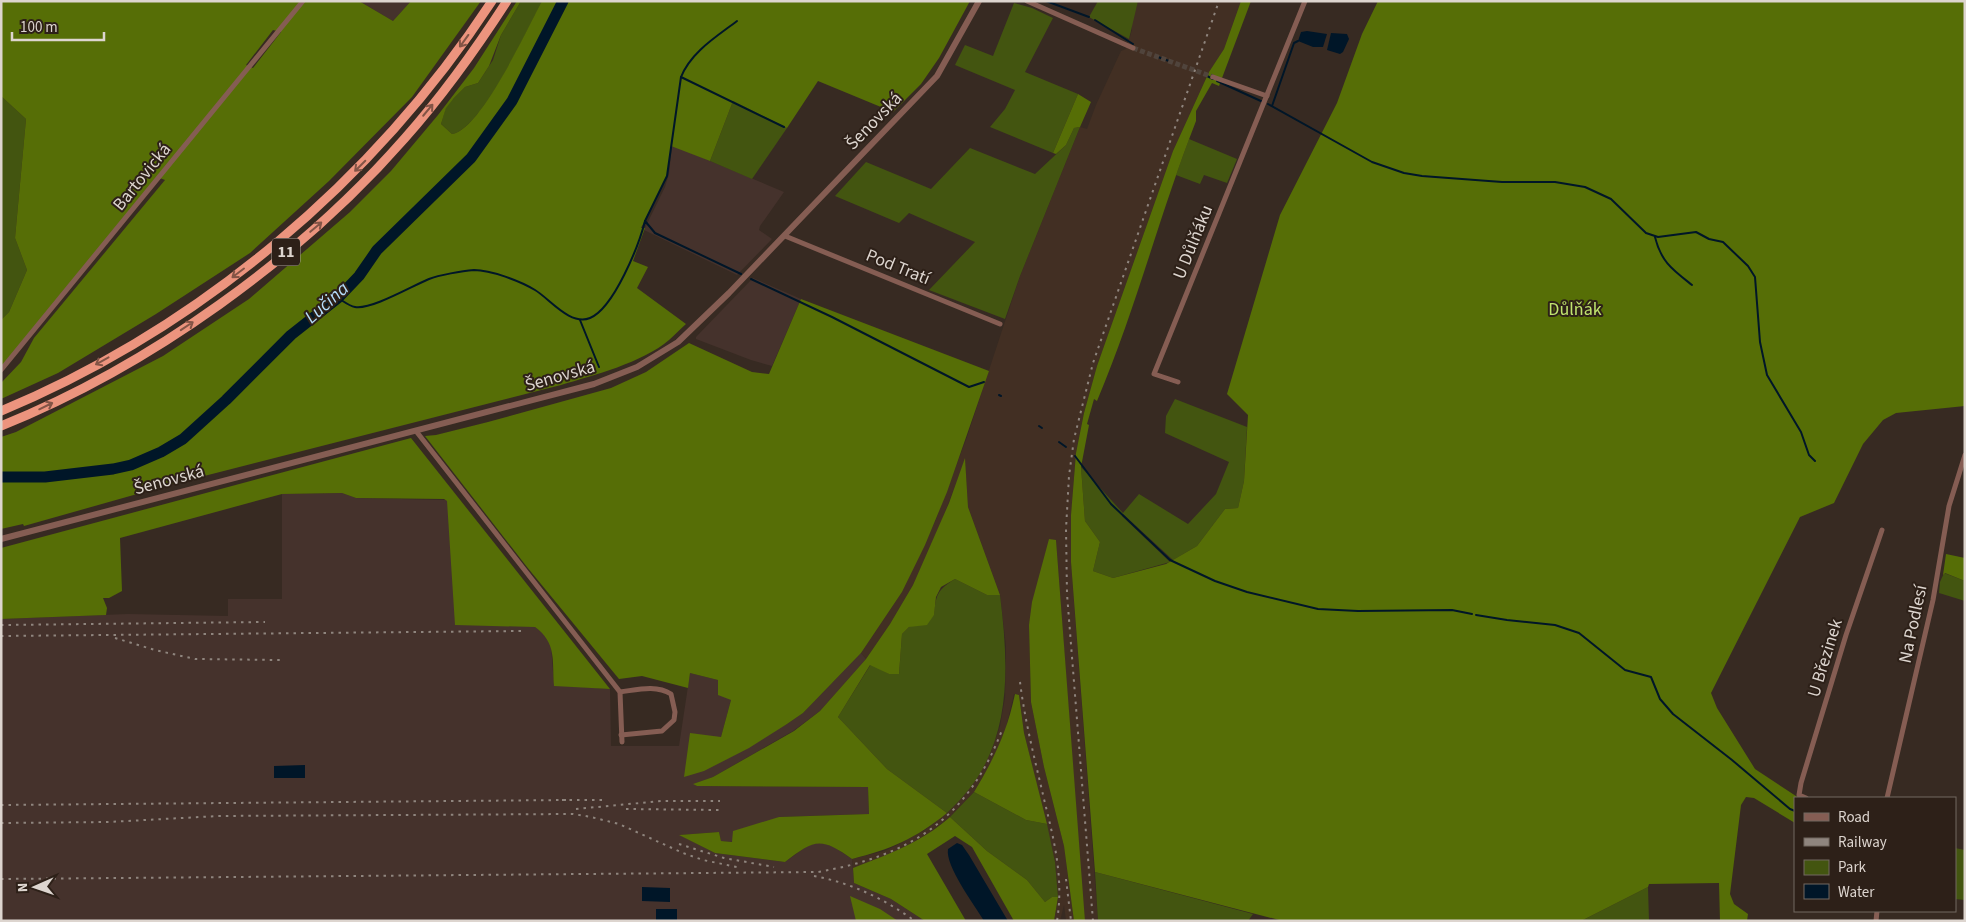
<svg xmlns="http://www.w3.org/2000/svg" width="1966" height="922" viewBox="0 0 1966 922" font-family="'Source Sans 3',sans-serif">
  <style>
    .built { fill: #422f23 }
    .industrial { fill: #45322c }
    .green { fill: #435510 }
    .forest { fill: #566e06; fill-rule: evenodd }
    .water { fill: #001628 }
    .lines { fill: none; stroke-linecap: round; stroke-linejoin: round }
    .stream { stroke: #001628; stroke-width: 2 }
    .river { stroke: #001628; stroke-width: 11 }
    .minor-tunnel { stroke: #50443c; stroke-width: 5; stroke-dasharray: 5 2.5; stroke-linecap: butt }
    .minor { stroke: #855d53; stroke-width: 5 }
    .tertiary { stroke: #855d53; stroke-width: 6 }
    .trunk { stroke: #ec947e; stroke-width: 9 }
    .rail { stroke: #8f857e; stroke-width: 2; stroke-dasharray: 2.5 5; stroke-linecap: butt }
    .oneway { stroke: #835446 }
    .labels { text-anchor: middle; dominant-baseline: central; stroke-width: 4; stroke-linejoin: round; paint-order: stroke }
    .shield { fill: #2d2018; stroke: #a89f98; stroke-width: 1 }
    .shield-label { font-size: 16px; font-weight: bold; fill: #ddd5cf }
    .street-label { font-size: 18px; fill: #ddd5cf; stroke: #2d2018 }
    .park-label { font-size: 18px; fill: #c0e46e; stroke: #2d2018 }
    .water-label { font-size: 19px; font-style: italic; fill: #b5ddfc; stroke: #2d2018 }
  </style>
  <rect width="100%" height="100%" fill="#372a22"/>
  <path class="built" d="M 1138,1 L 1241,1 L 1224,49 L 1209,72 L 1173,151 L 1097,366 L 1084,413 L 1076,453 L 1071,515 L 1071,562 L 1098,921 L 1084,921 L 1056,540 L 1029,625 L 1031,702 L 1044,767 L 1064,846 L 1074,921 L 1066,921 L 1064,905 L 1060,921 L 1054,921 L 1058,897 L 1055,862 L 1024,733 L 1019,695 L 1014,694 L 1006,728 L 995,756 L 974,792 L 950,817 L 928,834 L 889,855 L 853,868 L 852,859 L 884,851 L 895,846 L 925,830 L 947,813 L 971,787 L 991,752 L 1000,726 L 1005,698 L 1006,646 L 1000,595 L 968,507 L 965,460 L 942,520 L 913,585 L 890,624 L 866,659 L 861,653 L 902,592 L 936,519 L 967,437 L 1020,276 L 1080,127 L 1087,129 L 1096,105 L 1121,51 L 1126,49 L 1132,30 L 1132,20 Z"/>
  <g class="industrial">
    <path d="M 359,1 L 411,1 L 393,21 Z"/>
    <path d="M 672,145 L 784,192 L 760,226 L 759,230 L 772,239 L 737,275 L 644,230 L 665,187 L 669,174 Z"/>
    <path d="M 753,278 L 801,299 L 772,366 L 751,360 L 696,339 L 696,337 Z"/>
    <path d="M 342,493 L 356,498 L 447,500 L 535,627 L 546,635 L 551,645 L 554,685 L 610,689 L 611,746 L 679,746 L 690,673 L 718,680 L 731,700 L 721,737 L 684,777 L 787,724 L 803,713 L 861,653 L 866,659 L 820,711 L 793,731 L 713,777 L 694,784 L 697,786 L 868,787 L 869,814 L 779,817 L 733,842 L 721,841 L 719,832 L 680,835 L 715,853 L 785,862 L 807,846 L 820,842 L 834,847 L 852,859 L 854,883 L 891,899 L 925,921 L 1,921 L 1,619 L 128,614 L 228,616 L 228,599 L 282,599 L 282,494 Z"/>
  </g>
  <g class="green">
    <path d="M 521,1 L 542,1 C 529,27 481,130 452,134 L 441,124 L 446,107 L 454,98 L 465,87 L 478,83 L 493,60 L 501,35 Z"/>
    <path d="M 1098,1 L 1138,1 L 1129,39 L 1089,17 Z"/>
    <path d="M 1014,3 L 1032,8 L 1053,18 L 1025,72 L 1078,94 L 1053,153 L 990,127 L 1005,109 L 1015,90 L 955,65 L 965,45 L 993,56 Z"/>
    <path d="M 1,96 L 26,119 L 15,238 L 27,270 L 9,312 L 1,320 Z"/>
    <path d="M 733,101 L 787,128 L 752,179 L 710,161 Z"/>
    <path d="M 1080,127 L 1020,276 L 1005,319 L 929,290 L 975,242 L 909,213 L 899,223 L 835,196 L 866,162 L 931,189 L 970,148 L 1035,174 L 1066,145 L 1074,128 Z"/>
    <path d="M 1189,139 L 1237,159 L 1227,183 L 1204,175 L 1200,184 L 1176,175 Z"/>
    <path d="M 1175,399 L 1247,427 L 1244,481 L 1238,508 L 1225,509 L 1197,546 L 1173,560 L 1123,514 L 1122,516 L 1170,562 L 1113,578 L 1093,571 L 1100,542 L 1085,521 L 1081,467 L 1123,513 L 1139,494 L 1188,524 L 1216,494 L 1229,462 L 1165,433 L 1166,416 Z"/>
    <path d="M 1944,573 L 1965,581 L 1965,601 L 1939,593 L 1940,582 Z"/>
    <path d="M 955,579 L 987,595 L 1000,595 C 1008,660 1013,732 970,788 C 963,797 955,805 947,813 L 887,769 L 838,717 L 871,664 L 889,674 L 899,674 L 902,634 L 909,627 L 934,615 C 936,595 937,590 955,579 Z"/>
    <path d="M 974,792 L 1026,820 L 1047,824 L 1055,862 L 1058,897 L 1052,897 L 1045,902 L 1027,880 L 987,851 L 950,817 Z"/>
    <path d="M 1955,848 L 1965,850 L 1965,900 L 1955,899 Z"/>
    <path d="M 1095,872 L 1253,914 L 1248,921 L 1098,921 Z"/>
    <path d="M 1648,887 L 1649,921 L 1581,921 L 1589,917 Z"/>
  </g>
  <g class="forest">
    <path d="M 1,1 L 359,1 L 393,21 L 411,1 L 481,1 L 412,97 L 329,181 L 250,253 L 156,314 L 58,373 L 1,399 L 1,383 L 21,362 L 34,338 L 165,180 L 157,177 L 1,370 L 1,320 L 9,312 L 27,270 L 15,238 L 26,119 L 1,96 ZM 273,30 L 281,32 L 253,68 L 246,65 Z"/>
    <path d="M 517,1 L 521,1 L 501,35 L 489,66 L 478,83 L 465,87 L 454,98 L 446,108 L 441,124 L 452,134 C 481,130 528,27 542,1 L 970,1 L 939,58 L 921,84 L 893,112 L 818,81 L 787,128 L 733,101 L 710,161 L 671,146 L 667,176 L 641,228 L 645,228 L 633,261 L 648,267 L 637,288 L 686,324 C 680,329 675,335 669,340 C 642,363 594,375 561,385 L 169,485 L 24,526 L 23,524 L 1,529 L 1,437 L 16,432 L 163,356 L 249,299 L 350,212 L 391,171 L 438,115 L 474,68 Z"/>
    <path d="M 1241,1 L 1251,1 L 1219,86 L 1212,83 L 1196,111 L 1196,121 C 1160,213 1136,309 1097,401 L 1094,399 L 1087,424 L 1089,425 L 1081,467 L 1085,521 L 1100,542 L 1093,571 L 1113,578 L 1166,564 L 1197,546 L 1225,509 L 1238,508 L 1244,481 L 1248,415 L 1227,394 L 1280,215 L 1337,103 L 1362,34 L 1378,1 L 1965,1 L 1965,406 L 1896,413 L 1883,420 L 1863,444 L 1834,503 L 1800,517 L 1711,693 L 1717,708 L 1755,769 L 1799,798 L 1795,798 L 1795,823 L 1754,798 L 1746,797 L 1741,805 L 1730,894 L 1734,904 L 1748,914 L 1747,921 L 1720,921 L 1719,883 L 1649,884 L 1648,887 L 1581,921 L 1283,921 L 1095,872 L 1071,562 L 1071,515 L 1076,453 L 1084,413 L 1097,366 L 1173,151 L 1209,72 L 1224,49 Z"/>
    <path d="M 1078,94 L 1091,102 L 1080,127 L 1074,128 L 1066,145 L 1056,154 L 1053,153 Z"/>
    <path d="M 801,299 L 989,371 L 947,492 L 925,545 L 902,592 L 861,653 L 803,713 L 787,724 L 749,748 L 704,771 L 684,777 L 690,733 L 721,737 L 731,700 L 718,695 L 718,680 L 690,673 L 688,688 L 642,676 L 619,679 L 527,567 L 425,436 L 436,435 L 488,422 L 611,388 L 646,372 L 689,343 L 752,372 L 769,374 Z"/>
    <path d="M 411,438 L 610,689 L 554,686 C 552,661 557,643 535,627 L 455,625 L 447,501 L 444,499 L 356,498 L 342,493 L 282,494 L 120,538 L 122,591 L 109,598 L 103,598 L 107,608 L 106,615 L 1,619 L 1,548 Z"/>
    <path d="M 965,458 L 968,507 L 1000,595 L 987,595 L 955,579 L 941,587 L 936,597 L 934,615 L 927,625 L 909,627 L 902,634 L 899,674 L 889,674 L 870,665 L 838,717 L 887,769 L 947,813 C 915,839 891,849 852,859 C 820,836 814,840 785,862 L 715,853 L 679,835 L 719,832 L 721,841 L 732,842 L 733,831 L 779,817 L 869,814 L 868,787 L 697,786 L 693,784 L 713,777 L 794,731 L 820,711 L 866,659 L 890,624 L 913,585 L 949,503 Z"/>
    <path d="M 1049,539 L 1056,540 L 1085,921 L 1074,921 L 1064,846 L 1044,767 L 1031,702 L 1029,625 L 1032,602 Z"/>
    <path d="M 1946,554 L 1965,558 L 1965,581 L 1945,573 L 1943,575 Z"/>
    <path d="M 1015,694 L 1019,695 L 1024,733 L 1047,824 L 1026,820 L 974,792 C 994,759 1007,732 1015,694 Z"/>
    <path d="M 950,817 L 987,851 L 1027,880 L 1045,902 L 1052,897 L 1058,897 L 1054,921 L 1014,921 L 972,847 L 955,836 L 927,854 L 966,921 L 925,921 L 891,899 L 854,883 L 853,868 C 887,855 922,842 950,817 Z"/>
    <path d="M 850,896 L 880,909 L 898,921 L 856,921 Z"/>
  </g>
  <g class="water">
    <path d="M 1307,31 L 1327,34 L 1323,47 L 1313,47 L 1298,41 L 1301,32 Z"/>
    <path d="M 1331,33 L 1347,34 L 1349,39 L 1343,52 L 1340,54 L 1327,50 Z"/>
    <path d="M 305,765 L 305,778 L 274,778 L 274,766 Z"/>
    <path d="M 957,843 L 962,845 L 969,855 L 1008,921 L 984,921 C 974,904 945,866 948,849 Z"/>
    <path d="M 642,887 L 670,888 L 670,902 L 642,901 Z"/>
    <path d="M 656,909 L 677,909 L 677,920 L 656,921 Z"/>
  </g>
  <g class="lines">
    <g class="stream">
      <path d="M 1046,1 L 1089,17"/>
      <path d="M 1095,20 L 1133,44"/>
      <path d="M 1158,57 L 1169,61"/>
      <path d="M 1198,73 L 1199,73"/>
      <path d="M 1207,76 L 1213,79"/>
      <path d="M 681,77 L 784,127"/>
      <path d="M 1217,81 L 1263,102"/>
      <path d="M 1268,104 L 1372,162 L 1404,173 L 1422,176 L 1502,182 L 1555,182 L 1585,187 L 1611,199 L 1646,233 L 1658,237 L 1696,232 L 1709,239 L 1723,242 L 1748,266 L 1755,277 L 1760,342 L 1767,375 L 1801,432 L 1809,455 L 1815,461"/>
      <path d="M 1272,106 L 1294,43 L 1298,41"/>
      <path d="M 645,221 L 667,176 L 681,77 C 691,52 716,37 737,21"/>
      <path d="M 1655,237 C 1661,262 1673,270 1692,285"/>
      <path d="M 751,279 L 832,317 L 969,387 L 984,382"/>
      <path d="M 338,298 C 343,301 349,306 355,307 C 371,310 412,286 429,279 C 439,275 462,271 474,270 C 491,270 520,281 535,290 C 550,299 570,326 590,318 C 614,308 639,245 645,221 L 655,233 L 741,274"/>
      <path d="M 580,320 L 599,367"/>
      <path d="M 999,395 L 1001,396"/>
      <path d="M 1039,426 L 1042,428"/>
      <path d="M 1059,442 L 1066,447"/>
      <path d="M 1075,456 L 1111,504 L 1170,560 L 1215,581 L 1247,592 L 1318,609 L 1358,611 L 1452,610 L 1472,614"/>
      <path d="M 1476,615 L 1507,620 L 1555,625 L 1579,633 L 1625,670 L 1651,677 L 1660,699 L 1673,714 L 1732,760 L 1790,809 L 1795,811"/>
    </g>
    <path class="river" d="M 1,477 L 45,477 L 113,469 L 131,465 L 161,452 L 183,439 L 226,400 L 291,335 L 338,298 L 359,276 L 377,250 L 471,158 L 512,101 L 563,1"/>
    <path class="minor-tunnel" d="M 1133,48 L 1213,77"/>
    <g class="minor">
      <path d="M 1027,1 L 1133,48"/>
      <path d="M 1213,77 L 1267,96"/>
      <path d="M 785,236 L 1000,324"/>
      <path d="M 1,370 L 303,1"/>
      <path d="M 1178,382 L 1154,374 L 1305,1"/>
      <path d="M 416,431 L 620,692 L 622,742"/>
      <path d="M 620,692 C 636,690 656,684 671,694 L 675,712 L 674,720 L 662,731 L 621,735"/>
      <path d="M 1806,798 L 1799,795 L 1801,783 L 1846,635 L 1882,530"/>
      <path d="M 1887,798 L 1933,600 L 1949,506 L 1965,455"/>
      <path d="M 1876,921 L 1877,911"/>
    </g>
    <path class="tertiary" d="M 1,539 L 594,384 L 637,367 L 678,342 L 729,293 L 937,76 L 979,1"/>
    <g class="trunk">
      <path d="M 1,411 C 200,328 374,181 492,1"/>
      <path d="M 1,426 C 150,366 300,258 405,138 C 443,95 476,49 507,1"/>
    </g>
    <g class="rail">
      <path d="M 1,625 L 265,622"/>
      <path d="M 1,636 L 521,631"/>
      <path d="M 115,638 L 155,650 L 195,659 L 280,660"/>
      <path d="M 1020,682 C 1025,722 1035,760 1044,799 C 1054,840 1064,878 1057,921"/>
      <path d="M 562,800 L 602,800"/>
      <path d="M 1,805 L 567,800"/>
      <path d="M 576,809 L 661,801 L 720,801"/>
      <path d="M 626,809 L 720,810"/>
      <path d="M 1,823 L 109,822 L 218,816 L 573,814 L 591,817 L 619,824 L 683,853 L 703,860 L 737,867"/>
      <path d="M 679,844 L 724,858 L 774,867"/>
      <path d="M 814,876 C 852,883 884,899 915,921"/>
      <path d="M 1,879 L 818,872 C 910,856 968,819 1002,730"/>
      <path d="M 1066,879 L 1071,921"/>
      <path d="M 1093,921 L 1067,594 L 1066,529 L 1069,476 L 1074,439 L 1093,363 L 1219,1"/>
    </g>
  </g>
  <defs><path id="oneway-shaft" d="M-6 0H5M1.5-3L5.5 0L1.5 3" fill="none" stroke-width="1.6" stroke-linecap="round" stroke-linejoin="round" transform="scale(1.25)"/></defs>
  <g class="oneway">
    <use href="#oneway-shaft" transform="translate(464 41) rotate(126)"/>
    <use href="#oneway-shaft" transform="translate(428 110) rotate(-50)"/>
    <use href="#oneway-shaft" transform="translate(360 166) rotate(135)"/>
    <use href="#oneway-shaft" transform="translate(316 227) rotate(-40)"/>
    <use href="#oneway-shaft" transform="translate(238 273) rotate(143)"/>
    <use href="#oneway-shaft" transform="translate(187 326) rotate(-34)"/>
    <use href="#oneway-shaft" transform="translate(102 361) rotate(151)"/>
    <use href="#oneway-shaft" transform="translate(46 406) rotate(-26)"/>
  </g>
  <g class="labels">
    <rect class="shield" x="272" y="238.5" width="28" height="27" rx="4"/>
    <g class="shield-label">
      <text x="286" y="252">11</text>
    </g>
    <g class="street-label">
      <text transform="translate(874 121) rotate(-46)">Šenovská</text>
      <text transform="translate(142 177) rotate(-51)">Bartovická</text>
      <text transform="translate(1193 242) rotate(-68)">U Důlňáku</text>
      <text transform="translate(898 267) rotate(22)">Pod Tratí</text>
      <text transform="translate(560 376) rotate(-16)">Šenovská</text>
      <text transform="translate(169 480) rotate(-15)">Šenovská</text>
      <text transform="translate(1913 624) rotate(-78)">Na Podlesí</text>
      <text transform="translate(1825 658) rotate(-73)">U Březinek</text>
    </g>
    <g class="park-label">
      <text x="1575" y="309">Důlňák</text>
    </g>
    <g class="water-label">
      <text transform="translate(327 303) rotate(-42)">Lučina</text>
    </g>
  </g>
  <rect width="1966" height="922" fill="none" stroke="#ddd5cf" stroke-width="5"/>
  <rect x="1794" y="797" width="162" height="115" fill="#2d2018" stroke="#736861"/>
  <rect x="1804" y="813" width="25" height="8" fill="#855d53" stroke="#736861"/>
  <text x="1838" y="822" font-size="15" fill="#ddd5cf">Road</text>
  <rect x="1804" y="838" width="25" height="8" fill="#8f857e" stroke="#736861"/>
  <text x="1838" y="847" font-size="15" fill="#ddd5cf">Railway</text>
  <rect x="1804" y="860" width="25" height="15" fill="#435510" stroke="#736861"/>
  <text x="1838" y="872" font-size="15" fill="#ddd5cf">Park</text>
  <rect x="1804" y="884" width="25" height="15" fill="#001628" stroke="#736861"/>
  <text x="1838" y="897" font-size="15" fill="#ddd5cf">Water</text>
  <g transform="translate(35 887) rotate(268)" stroke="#2d2018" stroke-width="4" paint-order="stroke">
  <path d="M0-4L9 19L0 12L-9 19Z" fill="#ddd5cf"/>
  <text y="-8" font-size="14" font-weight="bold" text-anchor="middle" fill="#ddd5cf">N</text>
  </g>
  <path d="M12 32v8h92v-8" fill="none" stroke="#ddd5cf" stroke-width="2.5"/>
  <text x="20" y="32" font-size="15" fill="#ddd5cf" stroke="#2d2018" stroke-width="4" paint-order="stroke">100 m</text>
</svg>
